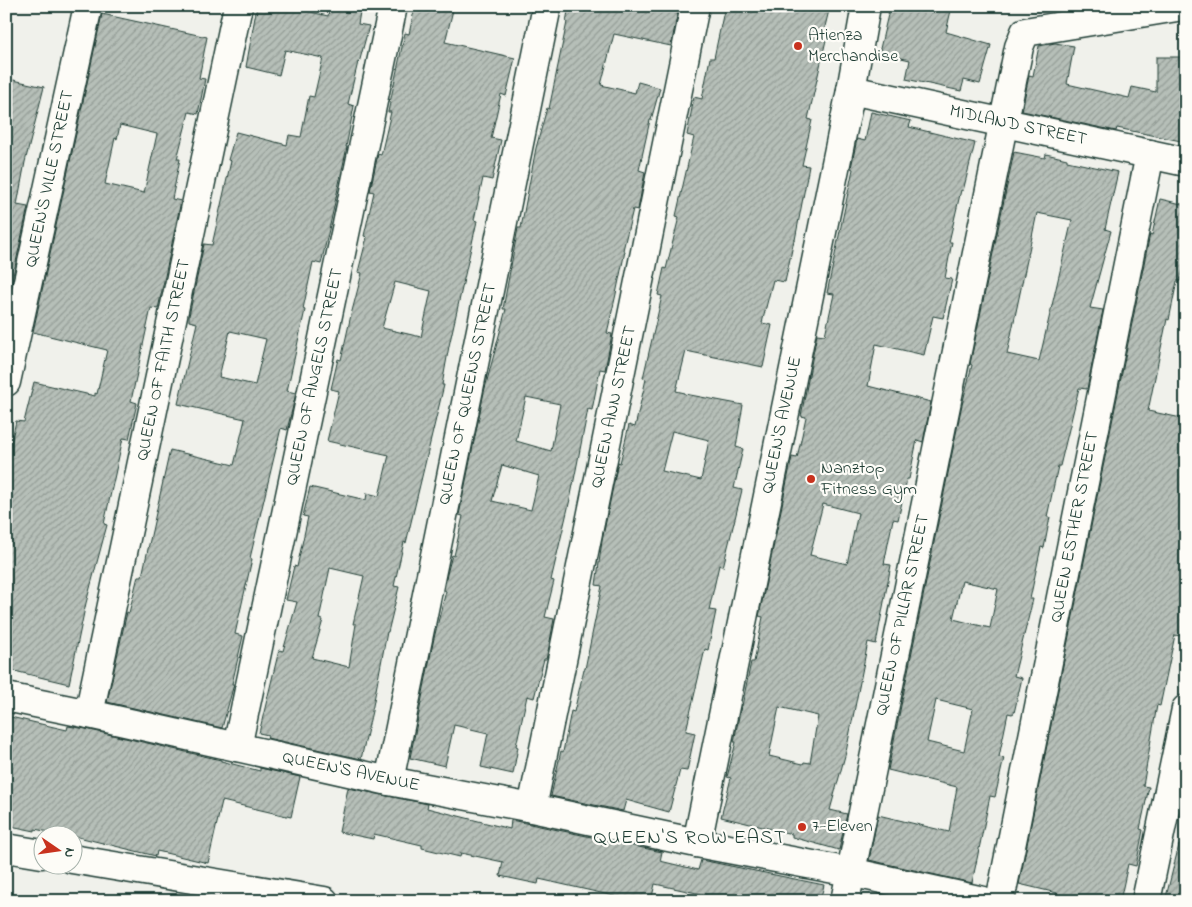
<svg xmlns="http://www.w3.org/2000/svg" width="1192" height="907" viewBox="0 0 1192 907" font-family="'Indie Flower',sans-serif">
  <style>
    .building { fill: url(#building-hatch); stroke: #1f3d34; fill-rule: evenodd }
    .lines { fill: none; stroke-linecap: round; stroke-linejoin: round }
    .minor-casing { stroke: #1f3d34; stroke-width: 31 }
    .minor { stroke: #fdfcf7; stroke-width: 28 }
    .poi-dot { fill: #c8321e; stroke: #fdfcf7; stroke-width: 2 }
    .labels { text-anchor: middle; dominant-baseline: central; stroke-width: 4.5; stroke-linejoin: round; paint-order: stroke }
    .poi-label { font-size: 18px; fill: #1f3d34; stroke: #fdfcf7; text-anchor: start }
    .street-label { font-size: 18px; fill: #1f3d34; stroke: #fdfcf7 }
    .quarter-label { font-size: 20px; letter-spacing: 1px; fill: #1f3d34; stroke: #fdfcf7 }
  </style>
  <defs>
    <pattern id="building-hatch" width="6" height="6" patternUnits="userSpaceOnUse" patternTransform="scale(1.25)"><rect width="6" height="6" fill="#b6bfb8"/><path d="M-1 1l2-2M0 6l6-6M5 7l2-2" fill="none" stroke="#939c96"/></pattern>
  </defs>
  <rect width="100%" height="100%" fill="#f0f1eb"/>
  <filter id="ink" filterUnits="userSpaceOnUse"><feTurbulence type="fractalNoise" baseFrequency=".02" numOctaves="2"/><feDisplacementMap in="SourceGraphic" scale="10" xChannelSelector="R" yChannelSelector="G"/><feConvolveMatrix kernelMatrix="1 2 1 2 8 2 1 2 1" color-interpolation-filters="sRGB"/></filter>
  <g filter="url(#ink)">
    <g class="building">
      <path d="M 257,6 L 284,6 L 328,16 L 330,6 L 361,6 L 358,24 L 369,26 L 359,63 L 358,62 L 348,104 L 354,106 L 346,147 L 347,147 L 330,225 L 321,264 L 313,262 L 303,309 L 305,310 L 287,391 L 296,393 L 293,406 L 287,430 L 281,428 L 250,558 L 252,559 L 235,634 L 243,636 L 232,684 L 234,684 L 222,728 L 107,702 L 127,612 L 129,613 L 138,576 L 142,576 L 170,450 L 234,465 L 245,419 L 178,404 L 197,323 L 189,321 L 189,316 L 204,244 L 212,245 L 231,161 L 228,160 L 236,132 L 287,145 L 289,135 L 301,137 L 309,96 L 314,97 L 323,58 L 285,50 L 279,75 L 246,67 ZM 230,331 L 266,339 L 255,385 L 219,377 Z"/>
      <path d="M 415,6 L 454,6 L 445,42 L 515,58 L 506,96 L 501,94 L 491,138 L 501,140 L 492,180 L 483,178 L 474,220 L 477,221 L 449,346 L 442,385 L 444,385 L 406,543 L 404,542 L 394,586 L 399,587 L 388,632 L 387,632 L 372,711 L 361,759 L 267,738 L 268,735 L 259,733 L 279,650 L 283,651 L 297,602 L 286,600 L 294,566 L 297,567 L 308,517 L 303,516 L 310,487 L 366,500 L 367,493 L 379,496 L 389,455 L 327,441 L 339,391 L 331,389 L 338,359 L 341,360 L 351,315 L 362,273 L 358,272 L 367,237 L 364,236 L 374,192 L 370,191 L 378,154 L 381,155 L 391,112 L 388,112 L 405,33 L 409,34 ZM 395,282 L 431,291 L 421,337 L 382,328 ZM 330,568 L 364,576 L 353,624 L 356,624 L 349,667 L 312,658 L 323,620 L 319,619 Z"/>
      <path d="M 569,6 L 653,6 L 678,11 L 671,46 L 614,34 L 601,85 L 635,93 L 638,82 L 660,88 L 651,120 L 650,120 L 639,170 L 645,172 L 638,210 L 633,209 L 623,250 L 625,251 L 616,294 L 607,333 L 612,334 L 605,370 L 600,369 L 592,410 L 588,409 L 571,495 L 551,580 L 554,581 L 545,617 L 554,619 L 549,647 L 546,659 L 544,659 L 534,698 L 527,696 L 516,746 L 518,747 L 513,774 L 481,767 L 488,733 L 454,725 L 445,766 L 410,758 L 434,638 L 446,591 L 444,590 L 447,574 L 452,555 L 454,556 L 463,516 L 459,515 L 484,392 L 506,309 L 503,309 L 518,228 L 521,228 L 536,148 L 547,108 L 549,109 L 567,22 L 566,22 ZM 526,397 L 560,404 L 551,451 L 516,441 ZM 502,465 L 539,476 L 531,510 L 492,501 Z"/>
      <path d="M 725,6 L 830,6 L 822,39 L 826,40 L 808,119 L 812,120 L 802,165 L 809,166 L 795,240 L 794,240 L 785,282 L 773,280 L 762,323 L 772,325 L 763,367 L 686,351 L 676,391 L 685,393 L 685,394 L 743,405 L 736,447 L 743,449 L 734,488 L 742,490 L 723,567 L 719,565 L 709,610 L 716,611 L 708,650 L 705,649 L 686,731 L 695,733 L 687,771 L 680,770 L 669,812 L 626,800 L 623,811 L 551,796 L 561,751 L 563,752 L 571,711 L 574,712 L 584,669 L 585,669 L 602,586 L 596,585 L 602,541 L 618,462 L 620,463 L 629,425 L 635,427 L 646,379 L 643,378 L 662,296 L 658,295 L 664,268 L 666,269 L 679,217 L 676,216 L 694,137 L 687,135 L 694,97 L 702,99 L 710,58 L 714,58 ZM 672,431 L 709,440 L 701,480 L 662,471 Z"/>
      <path d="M 890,6 L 952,6 L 946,32 L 991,45 L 980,84 L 964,80 L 961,91 L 906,79 L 910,60 L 879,53 Z"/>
      <path d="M 102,14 L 207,37 L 199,78 L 205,79 L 198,114 L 189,112 L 177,159 L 180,159 L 172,199 L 181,201 L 158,309 L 151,308 L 131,401 L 137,403 L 129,439 L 123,438 L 104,524 L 107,525 L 86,603 L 69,684 L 6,669 L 6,465 L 16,421 L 24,422 L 34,382 L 95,396 L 95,393 L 97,394 L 107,350 L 33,332 ZM 120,125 L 157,134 L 144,193 L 105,184 L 115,138 L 117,139 Z"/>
      <path d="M 1055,43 L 1074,46 L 1067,84 L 1129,98 L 1132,87 L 1156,92 L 1156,57 L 1186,57 L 1186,142 L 1117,128 L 1116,131 L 1022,111 L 1029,75 L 1033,76 L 1039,46 Z"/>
      <path d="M 9,79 L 44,87 L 25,162 L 17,205 L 28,207 L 6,308 L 6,90 Z"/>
      <path d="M 871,112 L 911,121 L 909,127 L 975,143 L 963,191 L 961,190 L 949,242 L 952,242 L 945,278 L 952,279 L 943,318 L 933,316 L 924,355 L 876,344 L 868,386 L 931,402 L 923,442 L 917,440 L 909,479 L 907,479 L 898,520 L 893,519 L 884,564 L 891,565 L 876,644 L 868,642 L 846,752 L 830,810 L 847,814 L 839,850 L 792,837 L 792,834 L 721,817 L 731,778 L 727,777 L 736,742 L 734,742 L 741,706 L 742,706 L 751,662 L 754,662 L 763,617 L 759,616 L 792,457 L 797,458 L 806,417 L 801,416 L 817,334 L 825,335 L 834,294 L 827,293 L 853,169 L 851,168 L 857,139 L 865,141 ZM 823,504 L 858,513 L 847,564 L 810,555 ZM 779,707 L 818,716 L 810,763 L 804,762 L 803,764 L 769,756 Z"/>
      <path d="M 1014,152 L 1045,158 L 1046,154 L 1067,159 L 1067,161 L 1118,172 L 1105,229 L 1111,231 L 1090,308 L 1103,310 L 1087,389 L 1079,388 L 1060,466 L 1058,466 L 1047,517 L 1050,517 L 1044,548 L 1041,547 L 1030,599 L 1033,599 L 1014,676 L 1022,678 L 1014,713 L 1012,714 L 1008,713 L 999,757 L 1004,758 L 995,797 L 990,796 L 972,883 L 869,860 L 878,815 L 949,832 L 957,787 L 888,770 L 961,409 L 972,365 L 970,364 ZM 1037,213 L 1072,220 L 1039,361 L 1007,354 ZM 962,581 L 998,589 L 990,628 L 953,619 ZM 936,700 L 973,709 L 964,751 L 927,742 Z"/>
      <path d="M 1160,199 L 1186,205 L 1186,254 L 1180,281 L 1177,281 L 1169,320 L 1167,319 L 1148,411 L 1186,419 L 1186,613 L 1181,636 L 1175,635 L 1160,706 L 1157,705 L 1143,786 L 1149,787 L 1140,829 L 1143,830 L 1136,866 L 1128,864 L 1120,901 L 1083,901 L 1056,895 L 1057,893 L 1019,884 L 1150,234 L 1152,235 Z"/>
      <path d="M 6,716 L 67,730 L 68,726 L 86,729 L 221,760 L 221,761 L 260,771 L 260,768 L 300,777 L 291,817 L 222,801 L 208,863 L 157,851 L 156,856 L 74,836 L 72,838 L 72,834 L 58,834 L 35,829 L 35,831 L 6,825 Z"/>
      <path d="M 348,788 L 428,804 L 427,808 L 510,829 L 511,820 L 662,852 L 660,861 L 698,870 L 701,860 L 824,885 L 820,901 L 715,901 L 715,897 L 655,884 L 651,901 L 636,901 L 539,879 L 538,884 L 500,876 L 503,862 L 461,853 L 460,857 L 422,848 L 422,845 L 374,834 L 373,839 L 339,832 Z"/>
      <path d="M 1179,845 L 1186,846 L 1186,901 L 1165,901 Z"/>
    </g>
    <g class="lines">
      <g class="minor-casing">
        <g id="minor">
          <path d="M 851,90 L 1186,162"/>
          <path d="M 6,382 L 88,6"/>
          <path d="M 6,697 L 89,714 L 389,781 L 532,808 L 697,843 L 850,872 L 983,901"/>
          <path d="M 89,714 L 238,6"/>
          <path d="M 237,747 L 393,6"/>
          <path d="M 389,781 L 547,6"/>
          <path d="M 532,808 L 695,6"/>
          <path d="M 697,843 L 851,90 L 866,6"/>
          <path d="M 6,848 L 42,854"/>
          <path d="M 72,859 L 324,901"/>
          <path d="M 845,901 L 1019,47 L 1025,32 L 1183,6"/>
          <path d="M 1000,901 L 1150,154"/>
          <path d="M 1146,901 L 1186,709"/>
        </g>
      </g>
      <use href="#minor" class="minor"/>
    </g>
  </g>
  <g class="poi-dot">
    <circle cx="798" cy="46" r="5"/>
    <circle cx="811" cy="479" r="5"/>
    <circle cx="802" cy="827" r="5"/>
  </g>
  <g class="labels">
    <g class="poi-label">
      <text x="808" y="36">Atienza<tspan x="808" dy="21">Merchandise</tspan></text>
      <text x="821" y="469">Nanztop<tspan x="821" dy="21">Fitness Gym</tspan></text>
      <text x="812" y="827">7-Eleven</text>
    </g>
    <g class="street-label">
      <text transform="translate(1018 126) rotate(12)">MIDLAND STREET</text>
      <text transform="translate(50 179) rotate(-78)">QUEEN'S VILLE STREET</text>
      <text transform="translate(164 360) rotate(-78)">QUEEN OF FAITH STREET</text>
      <text transform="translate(315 377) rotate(-78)">QUEEN OF ANGELS STREET</text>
      <text transform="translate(468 394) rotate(-78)">QUEEN OF QUEENS STREET</text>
      <text transform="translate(614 407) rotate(-78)">QUEEN ANN STREET</text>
      <text transform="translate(782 425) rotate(-78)">QUEEN'S AVENUE</text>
      <text transform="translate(1075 527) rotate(-79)">QUEEN ESTHER STREET</text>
      <text transform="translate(903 615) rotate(-78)">QUEEN OF PILLAR STREET</text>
      <text transform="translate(351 772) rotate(12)">QUEEN'S AVENUE</text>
    </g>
    <g class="quarter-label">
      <text x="690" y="838">QUEEN'S ROW EAST</text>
    </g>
  </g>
  <rect width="1192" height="907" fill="none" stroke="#fdfcf7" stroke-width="25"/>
  <rect x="12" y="12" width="1167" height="882" fill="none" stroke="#1f3d34" stroke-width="2" filter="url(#ink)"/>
  <g transform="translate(58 850) rotate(103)"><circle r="24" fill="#fdfcf7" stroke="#a4b0a9"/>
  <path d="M0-4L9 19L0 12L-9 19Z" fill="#c8321e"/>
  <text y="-8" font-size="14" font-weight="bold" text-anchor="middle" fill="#1f3d34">N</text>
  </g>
</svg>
